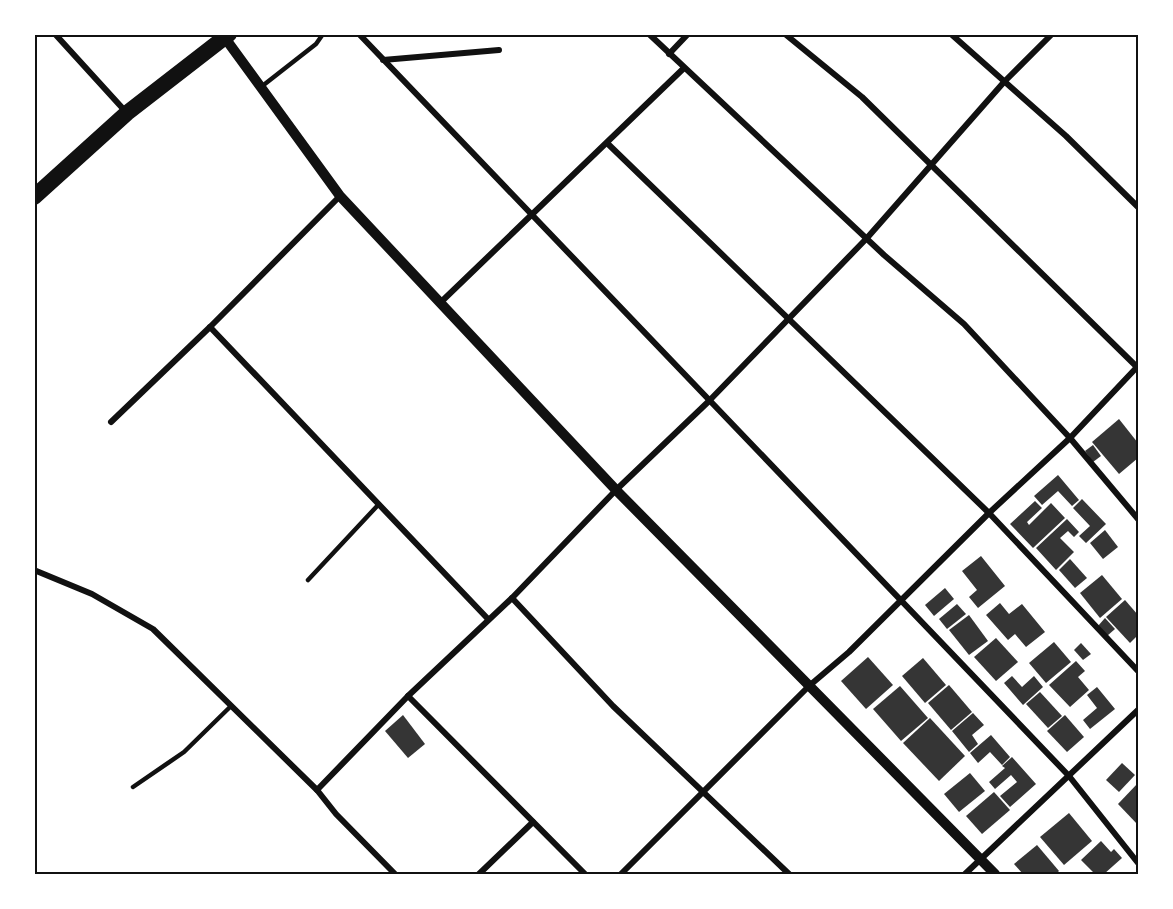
<svg xmlns="http://www.w3.org/2000/svg" width="1173" height="909" viewBox="0 0 1173 909" font-family="Signika,sans-serif">
  <style>
    .building { fill: #353535 }
    .lines { fill: none; stroke-linecap: round; stroke-linejoin: round }
    .service { stroke: #111; stroke-width: 4.5 }
    .minor { stroke: #111; stroke-width: 6 }
    .tertiary { stroke: #111; stroke-width: 10 }
    .trunk { stroke: #111; stroke-width: 16 }
    .neatline { fill: none; stroke: #111; stroke-width: 2 }
  </style>
  <rect width="100%" height="100%" fill="#fff"/>
  <g class="building">
    <path d="M 1119,419 L 1138,443 L 1138,458 L 1119,474 L 1092,442 Z"/>
    <path d="M 1093,445 L 1101,456 L 1093,462 L 1085,451 Z"/>
    <path d="M 1058,475 L 1079,500 L 1072,506 L 1058,491 L 1042,505 L 1034,496 Z"/>
    <path d="M 1082,499 L 1106,524 L 1086,543 L 1079,536 L 1090,526 L 1073,508 Z"/>
    <path d="M 1035,501 L 1042,508 L 1027,522 L 1029,525 L 1051,503 L 1065,518 L 1033,548 L 1010,524 Z"/>
    <path d="M 1067,519 L 1079,532 L 1074,537 L 1068,531 L 1060,538 L 1074,552 L 1056,570 L 1036,548 Z"/>
    <path d="M 1105,530 L 1118,547 L 1103,559 L 1090,543 Z"/>
    <path d="M 981,556 L 1005,586 L 978,608 L 969,597 L 977,590 L 962,571 Z"/>
    <path d="M 1070,559 L 1087,578 L 1075,588 L 1059,570 Z"/>
    <path d="M 1102,575 L 1122,599 L 1100,618 L 1080,593 Z"/>
    <path d="M 945,588 L 954,599 L 934,616 L 925,605 Z"/>
    <path d="M 1125,600 L 1138,615 L 1138,635 L 1130,643 L 1106,617 Z"/>
    <path d="M 1000,603 L 1009,614 L 1022,604 L 1045,632 L 1026,647 L 1015,634 L 1008,640 L 986,615 Z"/>
    <path d="M 957,604 L 966,614 L 947,629 L 939,619 Z"/>
    <path d="M 969,615 L 988,641 L 969,655 L 949,630 Z"/>
    <path d="M 1105,618 L 1115,629 L 1107,636 L 1098,626 Z"/>
    <path d="M 996,638 L 1018,662 L 996,681 L 974,657 Z"/>
    <path d="M 1054,642 L 1071,662 L 1046,683 L 1029,663 Z"/>
    <path d="M 1081,643 L 1091,654 L 1083,660 L 1074,650 Z"/>
    <path d="M 868,657 L 893,685 L 866,709 L 841,681 Z"/>
    <path d="M 923,658 L 946,685 L 925,703 L 902,676 Z"/>
    <path d="M 1076,661 L 1085,671 L 1078,677 L 1089,690 L 1070,707 L 1049,685 Z"/>
    <path d="M 1012,676 L 1022,687 L 1034,676 L 1043,687 L 1023,705 L 1004,683 Z"/>
    <path d="M 949,685 L 972,712 L 951,730 L 928,703 Z"/>
    <path d="M 900,686 L 928,718 L 901,741 L 873,709 Z"/>
    <path d="M 1097,687 L 1115,709 L 1090,729 L 1083,720 L 1097,708 L 1087,695 Z"/>
    <path d="M 1040,692 L 1062,716 L 1048,728 L 1026,704 Z"/>
    <path d="M 973,713 L 984,725 L 972,735 L 978,744 L 969,752 L 952,731 Z"/>
    <path d="M 403,715 L 425,744 L 408,758 L 385,731 Z"/>
    <path d="M 1065,715 L 1084,737 L 1067,752 L 1047,731 Z"/>
    <path d="M 930,718 L 965,756 L 939,781 L 903,743 Z"/>
    <path d="M 991,735 L 1010,757 L 1002,765 L 990,752 L 978,763 L 970,753 Z"/>
    <path d="M 1012,757 L 1036,784 L 1010,807 L 1000,796 L 1017,782 L 1011,775 L 995,789 L 989,782 L 1005,768 L 1002,766 Z"/>
    <path d="M 1122,763 L 1135,775 L 1119,792 L 1106,780 Z"/>
    <path d="M 970,773 L 985,791 L 959,812 L 944,794 Z"/>
    <path d="M 1138,783 L 1138,825 L 1118,804 Z"/>
    <path d="M 994,792 L 1010,810 L 982,834 L 966,816 Z"/>
    <path d="M 1069,813 L 1092,841 L 1064,865 L 1040,837 Z"/>
    <path d="M 1101,841 L 1111,852 L 1114,849 L 1122,858 L 1104,874 L 1095,874 L 1081,860 Z"/>
    <path d="M 1037,845 L 1059,871 L 1056,874 L 1023,874 L 1014,864 Z"/>
  </g>
  <g class="lines">
    <g class="service">
      <path d="M 261,87 L 316,44 L 323,34"/>
      <path d="M 308,580 L 379,504"/>
      <path d="M 133,787 L 184,752 L 230,707"/>
    </g>
    <g class="minor">
      <path d="M 55,34 L 126,112"/>
      <path d="M 359,34 L 1069,776 L 1138,863"/>
      <path d="M 649,34 L 884,255 L 964,324 L 1070,438 L 1138,519"/>
      <path d="M 785,34 L 862,97 L 1138,368"/>
      <path d="M 951,34 L 1066,136 L 1138,207"/>
      <path d="M 669,54 L 688,34"/>
      <path d="M 383,60 L 499,50"/>
      <path d="M 607,143 L 989,513 L 1138,671"/>
      <path d="M 440,303 L 684,68"/>
      <path d="M 210,327 L 488,619"/>
      <path d="M 111,422 L 210,327 L 340,196"/>
      <path d="M 34,570 L 92,594 L 153,629 L 317,790"/>
      <path d="M 512,598 L 613,706 L 789,874"/>
      <path d="M 408,696 L 585,874"/>
      <path d="M 395,874 L 336,814 L 317,790 L 408,696 L 512,598 L 616,490 L 708,402 L 867,238 L 1004,82 L 1052,34"/>
      <path d="M 479,874 L 533,822"/>
      <path d="M 621,874 L 809,686 L 849,652 L 989,513 L 1070,438 L 1138,366"/>
      <path d="M 965,874 L 1138,710"/>
    </g>
    <path class="tertiary" d="M 225,38 L 340,196 L 616,490 L 995,874"/>
    <path class="trunk" d="M 34,197 L 127,113 L 229,34"/>
  </g>
  <rect width="1173" height="909" fill="none" stroke="#ffffff" stroke-width="72"/>
  <rect x="36" y="36" width="1101" height="837" class="neatline"/>
</svg>
